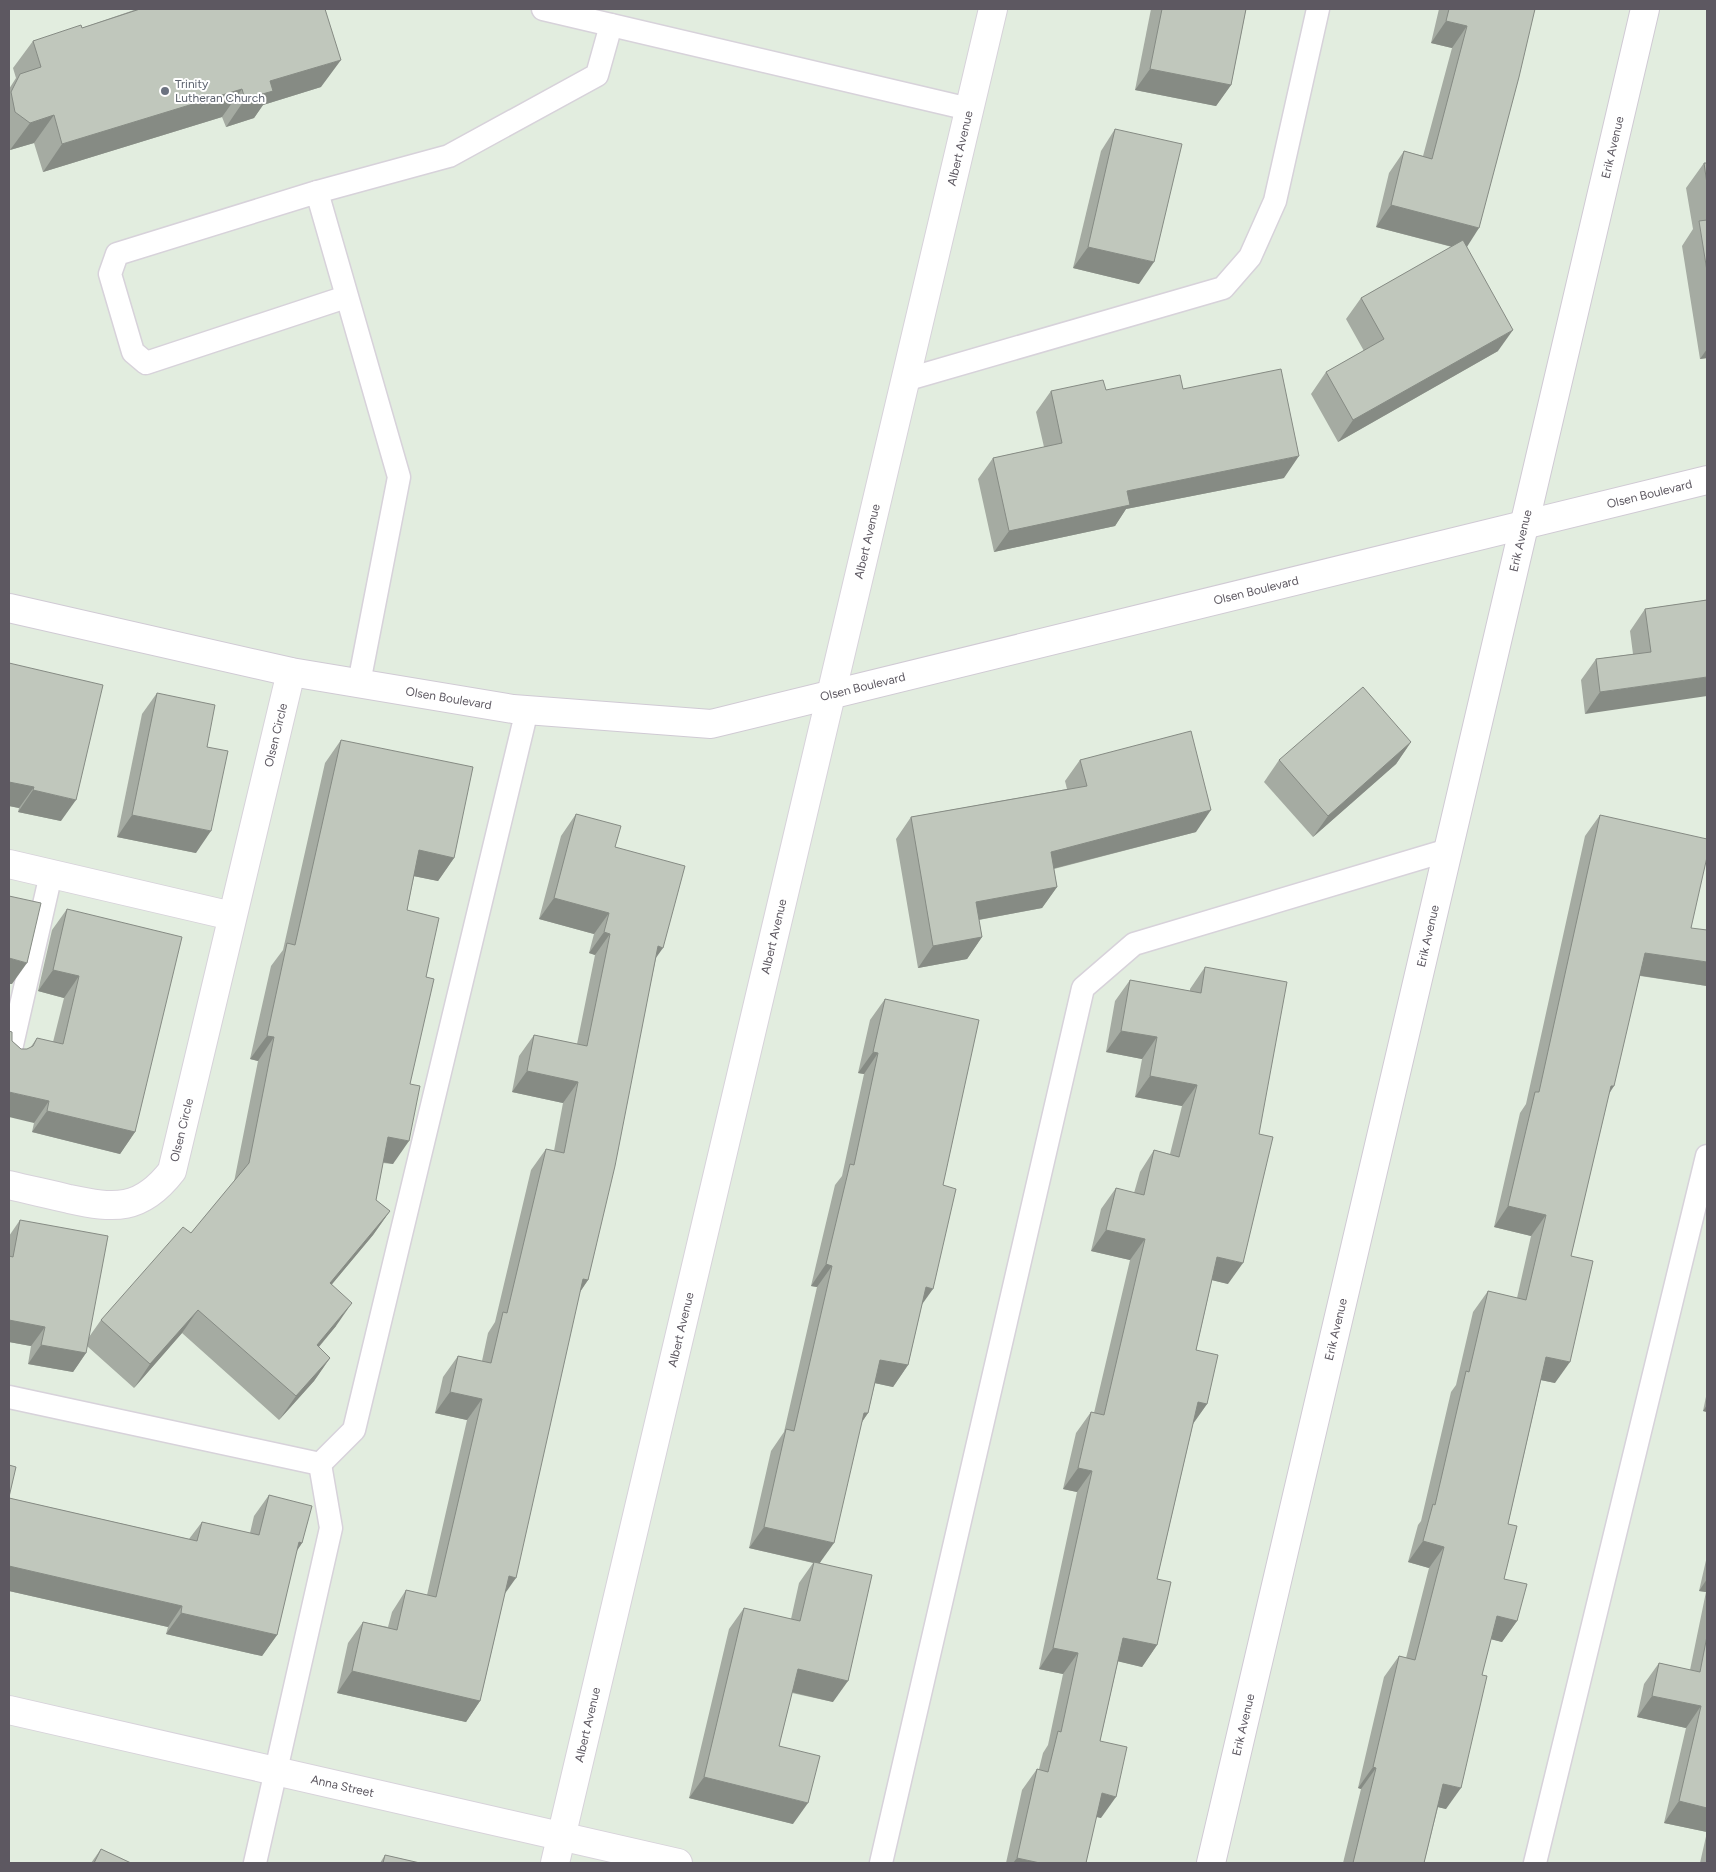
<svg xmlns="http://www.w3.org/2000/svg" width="1716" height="1872" viewBox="0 0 1716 1872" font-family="Figtree,sans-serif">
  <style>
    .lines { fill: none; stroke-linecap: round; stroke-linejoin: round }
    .lane-casing { stroke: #d7d2da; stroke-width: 25 }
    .street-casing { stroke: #d7d2da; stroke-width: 30 }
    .secondary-casing { stroke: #d0cad4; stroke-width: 30 }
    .lane { stroke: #fff; stroke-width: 22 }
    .street { stroke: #fff; stroke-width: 28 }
    .secondary { stroke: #fff; stroke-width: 28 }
    .wall { fill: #a5aba2 }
    .shaded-wall { fill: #868b84 }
    .building { fill: #c0c7bc; stroke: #868b84 }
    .worship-dot { fill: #6b7280; stroke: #fff; stroke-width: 2 }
    .labels { text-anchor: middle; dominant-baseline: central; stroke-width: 4; stroke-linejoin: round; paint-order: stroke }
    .worship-label { font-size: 12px; fill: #5b616d; stroke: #fff; text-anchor: start }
    .street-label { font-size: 12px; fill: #5d5861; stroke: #fff }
  </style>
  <rect width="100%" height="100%" fill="#e2eddf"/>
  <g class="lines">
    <g class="lane-casing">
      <g id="lane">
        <path d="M 543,9 L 969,109"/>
        <path d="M 317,192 L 449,156 L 597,75 L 611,25"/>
        <path d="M 346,297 L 146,363 L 133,352 L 110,274 L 117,254 L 317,192 L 399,477 L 359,683"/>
        <path d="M 905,380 L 1223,288 L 1250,257 L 1275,201 L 1318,9"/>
        <path d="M 9,1058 L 51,874"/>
        <path d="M 9,1397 L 320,1464 L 354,1430 L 527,710"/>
        <path d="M 255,1863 L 331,1528 L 320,1464"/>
        <path d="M 881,1863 L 1083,988 L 1134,944 L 1448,850"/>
        <path d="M 1535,1863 L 1707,1156"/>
      </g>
    </g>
    <g class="street-casing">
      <g id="street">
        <path d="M 9,864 L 232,916"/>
        <path id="s1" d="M 9,1185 C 29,1190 49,1194 69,1199 C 115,1209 141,1211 172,1171 L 291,672"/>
        <path id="s2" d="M 9,1710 L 678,1863"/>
        <path id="s3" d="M 555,1863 L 993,9"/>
      </g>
    </g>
    <g class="secondary-casing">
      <g id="secondary">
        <path id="s4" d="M 9,608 L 291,672 L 513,709 L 711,724 L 1707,480"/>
        <path id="s5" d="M 1211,1863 L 1645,9"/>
      </g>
    </g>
    <use href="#lane" class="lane"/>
    <use href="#street" class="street"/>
    <use href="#secondary" class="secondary"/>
  </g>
  <g class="wall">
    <path d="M 136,9 L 325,9 L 321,87 L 263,105 L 254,118 L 226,127 L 222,117 L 43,172 L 34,143 L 10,150 L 9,149 L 9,89 L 16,78 L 13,68 L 33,41 L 82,28 L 134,10 Z"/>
    <path d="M 1151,9 L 1246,9 L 1231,85 L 1216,106 L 1135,90 Z"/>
    <path d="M 1439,9 L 1535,9 L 1466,247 L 1498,351 L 1338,442 L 1311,394 L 1326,372 L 1364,351 L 1346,319 L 1361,298 L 1452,247 L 1376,227 L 1389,173 L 1404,151 L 1423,156 L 1452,48 L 1431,43 Z"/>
    <path d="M 1115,129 L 1139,284 L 1073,268 L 1101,151 Z"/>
    <path d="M 1704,163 L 1707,163 L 1707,358 L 1700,359 L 1682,246 L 1693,229 L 1686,188 Z"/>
    <path d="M 1183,389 L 1284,478 L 1126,509 L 1115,526 L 994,552 L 978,479 L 993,458 L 1044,447 L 1036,412 L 1051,391 Z"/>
    <path d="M 1707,600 L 1585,714 L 1581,680 L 1596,659 L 1633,654 L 1630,631 L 1645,609 Z"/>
    <path d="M 9,663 L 61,821 L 18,812 L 19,808 L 9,806 Z"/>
    <path d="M 157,693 L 207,747 L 196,853 L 117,837 L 142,714 Z"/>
    <path d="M 341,740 L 454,858 L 438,881 L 414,876 L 407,910 L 426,977 L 410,1084 L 393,1164 L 383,1163 L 376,1200 L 390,1211 L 373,1235 L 331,1285 L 336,1326 L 319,1347 L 330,1358 L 314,1381 L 279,1420 L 182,1333 L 134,1388 L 87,1346 L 86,1353 L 73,1372 L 28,1364 L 31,1346 L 9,1342 L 9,1236 L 20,1220 L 89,1337 L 101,1320 L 191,1233 L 234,1182 L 258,1061 L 250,1059 L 271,966 L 283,950 L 325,763 Z"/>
    <path d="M 1411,742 L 1396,764 L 1313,837 L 1264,782 L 1279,760 Z"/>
    <path d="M 1080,760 L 1196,832 L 1054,869 L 1057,887 L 1042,908 L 979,920 L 982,937 L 967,959 L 918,968 L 896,839 L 911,817 L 1067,789 L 1065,781 Z"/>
    <path d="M 576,814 L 656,958 L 588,1280 L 580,1292 L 505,1593 L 480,1701 L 466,1722 L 337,1693 L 348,1643 L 363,1622 L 388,1627 L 392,1612 L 406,1590 L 427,1595 L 467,1420 L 435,1413 L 443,1377 L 458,1356 L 482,1361 L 488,1333 L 495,1322 L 531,1170 L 546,1149 L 554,1151 L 563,1103 L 512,1092 L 519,1056 L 534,1035 L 577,1044 L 595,955 L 589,953 L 594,934 L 539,919 L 561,836 Z"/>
    <path d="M 1600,815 L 1691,928 L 1707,986 L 1640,976 L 1608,1095 L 1571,1256 L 1555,1383 L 1541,1380 L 1508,1524 L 1504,1579 L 1517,1621 L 1502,1642 L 1491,1639 L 1446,1809 L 1438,1807 L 1424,1863 L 1343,1863 L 1361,1789 L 1358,1788 L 1384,1677 L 1399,1656 L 1406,1658 L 1429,1568 L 1408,1562 L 1418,1525 L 1421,1521 L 1451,1392 L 1456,1385 L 1473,1312 L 1488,1291 L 1517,1298 L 1531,1236 L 1494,1227 L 1520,1113 L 1526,1104 L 1585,836 Z"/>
    <path d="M 67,909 L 135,1132 L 120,1154 L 32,1132 L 34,1123 L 12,1041 L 21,1049 L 27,1049 L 30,1048 L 37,1038 L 53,1042 L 64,998 L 38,991 L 52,930 Z"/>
    <path d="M 1205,967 L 1228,1284 L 1212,1280 L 1196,1350 L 1207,1404 L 1193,1424 L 1157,1579 L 1157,1645 L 1142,1667 L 1118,1661 L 1100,1741 L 1101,1818 L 1096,1817 L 1086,1863 L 1006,1863 L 1022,1790 L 1037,1769 L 1039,1769 L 1043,1753 L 1048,1745 L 1063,1674 L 1039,1669 L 1077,1492 L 1063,1489 L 1076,1433 L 1091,1412 L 1094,1413 L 1130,1260 L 1091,1251 L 1101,1209 L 1116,1188 L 1134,1193 L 1140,1172 L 1154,1150 L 1170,1154 L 1182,1106 L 1135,1097 L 1142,1059 L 1106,1052 L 1115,1001 L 1130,980 L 1190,991 L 1190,989 Z"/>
    <path d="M 885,999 L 943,1185 L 922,1304 L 908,1365 L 893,1387 L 875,1383 L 868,1413 L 862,1422 L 820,1563 L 833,1702 L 792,1693 L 779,1746 L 793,1824 L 689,1798 L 729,1629 L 744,1608 L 791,1619 L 799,1583 L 813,1563 L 749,1548 L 771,1451 L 784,1432 L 817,1287 L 811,1286 L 835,1185 L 842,1176 L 864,1074 L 858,1073 L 870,1020 Z"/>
    <path d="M 1707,1392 L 1707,1412 L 1703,1411 Z"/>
    <path d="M 269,1495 L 302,1543 L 296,1552 L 277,1635 L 262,1656 L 166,1634 L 168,1627 L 9,1591 L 9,1498 L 189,1539 L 202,1522 L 250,1533 L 254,1516 Z"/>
    <path d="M 1707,1556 L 1707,1863 L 1700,1863 L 1707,1832 L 1664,1823 L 1686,1728 L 1637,1717 L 1644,1684 L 1659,1663 L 1690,1670 L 1706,1592 L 1699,1591 Z"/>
    <path d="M 101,1849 L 131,1863 L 91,1863 Z"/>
    <path d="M 385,1855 L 420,1863 L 380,1863 Z"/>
  </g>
  <g class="shaded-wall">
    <path d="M 1446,21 L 1467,26 L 1452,48 L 1431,43 Z"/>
    <path d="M 341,60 L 321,87 L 263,105 L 254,118 L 226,127 L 245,99 L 270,81 Z"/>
    <path d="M 1150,69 L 1231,85 L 1216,106 L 1135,90 Z"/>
    <path d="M 242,89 L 222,117 L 43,172 L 62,144 Z"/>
    <path d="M 54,115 L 34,143 L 10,150 L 30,123 Z"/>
    <path d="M 1391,205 L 1479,228 L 1465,250 L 1376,227 Z"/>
    <path d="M 1088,247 L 1154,262 L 1139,284 L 1073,268 Z"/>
    <path d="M 1513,330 L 1498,351 L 1338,442 L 1353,420 Z"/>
    <path d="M 1707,349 L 1707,358 L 1700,359 Z"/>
    <path d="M 1299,456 L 1284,478 L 1126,509 L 1115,526 L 994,552 L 1009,531 L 1127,491 Z"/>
    <path d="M 1707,677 L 1707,696 L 1585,714 L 1600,692 Z"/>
    <path d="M 1411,742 L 1396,764 L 1313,837 L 1328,816 Z"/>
    <path d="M 9,782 L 34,787 L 19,808 L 9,806 Z"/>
    <path d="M 33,790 L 76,800 L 61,821 L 18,812 Z"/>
    <path d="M 1211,810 L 1196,832 L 1036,873 L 1051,852 Z"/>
    <path d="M 132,815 L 211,831 L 196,853 L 117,837 Z"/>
    <path d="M 419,850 L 454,858 L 438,881 L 403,874 Z"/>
    <path d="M 1057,887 L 1042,908 L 961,923 L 976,902 Z"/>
    <path d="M 554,898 L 609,913 L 594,934 L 539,919 Z"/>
    <path d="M 604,932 L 610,934 L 595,955 L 589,953 Z"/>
    <path d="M 982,937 L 967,959 L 918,968 L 933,946 Z"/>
    <path d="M 658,946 L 663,948 L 648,969 Z"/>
    <path d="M 1645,953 L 1707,962 L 1707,986 L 1630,974 Z"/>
    <path d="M 9,958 L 27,963 L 12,984 L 9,984 Z"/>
    <path d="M 53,970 L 79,976 L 64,998 L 38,991 Z"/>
    <path d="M 1121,1031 L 1157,1037 L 1142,1059 L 1106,1052 Z"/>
    <path d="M 267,1036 L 274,1037 L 258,1061 L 250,1059 Z"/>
    <path d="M 873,1052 L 878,1053 L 864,1074 L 858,1073 Z"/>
    <path d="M 527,1071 L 578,1082 L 563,1103 L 512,1092 Z"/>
    <path d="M 1150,1076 L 1197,1085 L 1182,1106 L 1135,1097 Z"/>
    <path d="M 1611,1086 L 1614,1086 L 1600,1108 Z"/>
    <path d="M 9,1092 L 49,1101 L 34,1123 L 9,1117 Z"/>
    <path d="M 47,1111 L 135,1132 L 120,1154 L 32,1132 Z"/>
    <path d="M 388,1137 L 409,1141 L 393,1164 L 372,1160 Z"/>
    <path d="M 1508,1206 L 1546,1215 L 1531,1236 L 1494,1227 Z"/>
    <path d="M 390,1211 L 373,1235 L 313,1307 L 330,1283 Z"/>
    <path d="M 1106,1230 L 1145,1239 L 1130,1260 L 1091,1251 Z"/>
    <path d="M 1217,1257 L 1243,1263 L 1228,1284 L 1203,1278 Z"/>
    <path d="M 826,1264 L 832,1266 L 817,1287 L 811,1286 Z"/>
    <path d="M 583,1279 L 588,1280 L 573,1302 Z"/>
    <path d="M 926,1287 L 933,1289 L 918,1310 Z"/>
    <path d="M 352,1303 L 336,1326 L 300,1369 L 317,1345 Z"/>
    <path d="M 198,1310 L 182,1333 L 134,1388 L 150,1364 Z"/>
    <path d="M 9,1320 L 45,1327 L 31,1346 L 9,1342 Z"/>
    <path d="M 41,1345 L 86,1353 L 73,1372 L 28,1364 Z"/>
    <path d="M 1546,1357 L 1570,1362 L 1555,1383 L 1531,1378 Z"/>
    <path d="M 330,1358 L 314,1381 L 279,1420 L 296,1396 Z"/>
    <path d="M 880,1360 L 908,1365 L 893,1387 L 865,1381 Z"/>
    <path d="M 450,1392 L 482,1399 L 467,1420 L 435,1413 Z"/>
    <path d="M 1198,1402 L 1207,1404 L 1192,1425 Z"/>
    <path d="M 1707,1405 L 1707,1412 L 1703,1411 Z"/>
    <path d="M 864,1413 L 868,1413 L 853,1435 Z"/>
    <path d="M 1078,1468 L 1092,1471 L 1077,1492 L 1063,1489 Z"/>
    <path d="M 764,1527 L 834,1543 L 819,1564 L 749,1548 Z"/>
    <path d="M 1423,1541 L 1444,1547 L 1429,1568 L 1408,1562 Z"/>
    <path d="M 299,1542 L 302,1543 L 288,1564 Z"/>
    <path d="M 9,1566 L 182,1606 L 168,1627 L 9,1591 Z"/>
    <path d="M 509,1576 L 516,1578 L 501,1599 Z"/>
    <path d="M 1707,1579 L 1707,1591 L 1706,1592 L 1699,1591 Z"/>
    <path d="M 181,1613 L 277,1635 L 262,1656 L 166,1634 Z"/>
    <path d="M 1497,1616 L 1517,1621 L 1502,1642 L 1482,1637 Z"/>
    <path d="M 1123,1638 L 1157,1645 L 1142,1667 L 1108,1659 Z"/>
    <path d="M 1053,1648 L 1078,1653 L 1063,1674 L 1039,1669 Z"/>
    <path d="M 798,1669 L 848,1681 L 833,1702 L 783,1690 Z"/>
    <path d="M 352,1671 L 480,1701 L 466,1722 L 337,1693 Z"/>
    <path d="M 1652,1696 L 1701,1706 L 1686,1728 L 1637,1717 Z"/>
    <path d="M 1373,1767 L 1376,1768 L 1361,1789 L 1358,1788 Z"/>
    <path d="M 704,1777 L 808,1803 L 793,1824 L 689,1798 Z"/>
    <path d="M 1443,1784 L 1461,1788 L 1446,1809 L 1429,1805 Z"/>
    <path d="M 1102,1793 L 1116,1797 L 1101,1818 L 1087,1814 Z"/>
    <path d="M 1679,1801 L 1707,1808 L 1707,1832 L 1664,1823 Z"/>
    <path d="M 1017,1858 L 1040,1863 L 1013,1863 Z"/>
  </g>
  <g class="building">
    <path d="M 140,9 L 325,9 L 341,60 L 270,81 L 273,91 L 245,99 L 242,89 L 62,144 L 54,115 L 30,123 L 15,112 L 11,92 L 20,74 L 41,67 L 33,41 L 81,25 L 82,28 Z"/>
    <path d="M 1162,9 L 1246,9 L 1231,85 L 1150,69 Z"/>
    <path d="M 1449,9 L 1535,9 L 1519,77 L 1479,228 L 1391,205 L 1404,151 L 1432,159 L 1467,26 L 1446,21 Z"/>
    <path d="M 1115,129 L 1182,144 L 1154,262 L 1088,247 Z"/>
    <path d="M 1704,163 L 1707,163 L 1707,184 Z"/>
    <path d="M 1707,220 L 1707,271 L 1699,221 Z"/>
    <path d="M 1463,240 L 1513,330 L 1353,420 L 1326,372 L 1384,339 L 1361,298 Z"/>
    <path d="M 1281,369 L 1299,456 L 1127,491 L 1130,505 L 1009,531 L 993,458 L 1062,443 L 1051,391 L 1103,380 L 1106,390 L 1180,375 L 1183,389 Z"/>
    <path d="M 1707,600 L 1707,677 L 1600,692 L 1596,659 L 1651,652 L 1645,609 Z"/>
    <path d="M 9,663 L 103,685 L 76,800 L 33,790 L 34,787 L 9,782 Z"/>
    <path d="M 1363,687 L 1411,742 L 1328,816 L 1279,760 Z"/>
    <path d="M 157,693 L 215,705 L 207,747 L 228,751 L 211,831 L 132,815 Z"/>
    <path d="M 1191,731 L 1211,810 L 1051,852 L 1057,887 L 976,902 L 982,937 L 933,946 L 911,817 L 1087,786 L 1080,760 Z"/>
    <path d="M 341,740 L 473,767 L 454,858 L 419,850 L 407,910 L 439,918 L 426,977 L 434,979 L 410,1084 L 420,1086 L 409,1141 L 388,1137 L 376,1200 L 390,1211 L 330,1283 L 352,1303 L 317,1345 L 330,1358 L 296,1396 L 198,1310 L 150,1364 L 101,1320 L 183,1227 L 191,1233 L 249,1163 L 274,1037 L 267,1036 L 287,943 L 295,945 Z"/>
    <path d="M 576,814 L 621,826 L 615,847 L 685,866 L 663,948 L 658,946 L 615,1166 L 588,1280 L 583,1279 L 516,1578 L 509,1576 L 480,1701 L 352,1671 L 363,1622 L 397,1630 L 406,1590 L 436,1597 L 482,1399 L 450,1392 L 458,1356 L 491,1363 L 503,1312 L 507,1313 L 546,1149 L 564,1153 L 578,1082 L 527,1071 L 534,1035 L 587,1046 L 610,934 L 604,932 L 609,913 L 554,898 Z"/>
    <path d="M 1600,815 L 1707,839 L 1707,857 L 1691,928 L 1707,930 L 1707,962 L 1645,953 L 1614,1086 L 1611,1086 L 1571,1256 L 1593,1261 L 1570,1362 L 1546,1357 L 1508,1524 L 1517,1526 L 1504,1579 L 1527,1584 L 1517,1621 L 1497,1616 L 1482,1675 L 1487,1676 L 1461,1788 L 1443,1784 L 1424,1863 L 1353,1863 L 1376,1768 L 1373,1767 L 1399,1656 L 1415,1660 L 1444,1547 L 1423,1541 L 1433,1504 L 1435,1505 L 1466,1371 L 1469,1372 L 1488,1291 L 1526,1300 L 1546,1215 L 1508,1206 L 1535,1092 L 1539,1092 Z"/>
    <path d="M 9,896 L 41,903 L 27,963 L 9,958 Z"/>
    <path d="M 67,909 L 182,937 L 135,1132 L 47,1111 L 49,1101 L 9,1092 L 9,1031 L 12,1032 L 12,1041 L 21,1049 L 27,1049 L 33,1046 L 37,1038 L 63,1044 L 79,976 L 53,970 Z"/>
    <path d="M 1205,967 L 1287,982 L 1259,1134 L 1273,1137 L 1243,1263 L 1217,1257 L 1196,1350 L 1218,1355 L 1207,1404 L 1198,1402 L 1157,1579 L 1171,1582 L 1157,1645 L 1123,1638 L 1100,1741 L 1127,1747 L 1116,1797 L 1102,1793 L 1086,1863 L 1040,1863 L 1017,1858 L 1037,1769 L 1048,1772 L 1058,1731 L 1061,1732 L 1078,1653 L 1053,1648 L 1092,1471 L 1078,1468 L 1091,1412 L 1104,1415 L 1145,1239 L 1106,1230 L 1116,1188 L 1144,1195 L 1154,1150 L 1179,1157 L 1197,1085 L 1150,1076 L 1157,1037 L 1121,1031 L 1130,980 L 1201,993 Z"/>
    <path d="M 885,999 L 979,1020 L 943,1185 L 956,1189 L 933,1289 L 926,1287 L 908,1365 L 880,1360 L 868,1413 L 864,1413 L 834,1543 L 764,1527 L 786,1429 L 794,1431 L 832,1266 L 826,1264 L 850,1164 L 854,1165 L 878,1053 L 873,1052 Z"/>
    <path d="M 20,1220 L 108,1236 L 86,1353 L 41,1345 L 45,1327 L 9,1320 L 9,1256 L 13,1257 Z"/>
    <path d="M 9,1465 L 16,1467 L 9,1497 Z"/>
    <path d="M 269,1495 L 312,1506 L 302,1543 L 299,1542 L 277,1635 L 181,1613 L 182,1606 L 9,1566 L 9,1498 L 197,1541 L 202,1522 L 259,1535 Z"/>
    <path d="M 814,1562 L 872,1575 L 848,1681 L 798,1669 L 779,1746 L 820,1756 L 808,1803 L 704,1777 L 744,1608 L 800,1621 Z"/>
    <path d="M 1707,1636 L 1707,1808 L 1679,1801 L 1701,1706 L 1652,1696 L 1659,1663 L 1700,1672 Z"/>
    <path d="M 101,1849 L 131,1863 L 94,1863 Z"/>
    <path d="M 385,1855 L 420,1863 L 383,1863 Z"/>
  </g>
  <circle class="worship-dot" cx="165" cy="91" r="5"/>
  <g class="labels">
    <g class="worship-label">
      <text x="175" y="84">Trinity<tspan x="175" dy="14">Lutheran Church</tspan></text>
    </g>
    <g class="street-label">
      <text stroke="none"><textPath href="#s5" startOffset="1762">Erik Avenue</textPath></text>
      <text stroke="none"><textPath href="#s3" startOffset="1762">Albert Avenue</textPath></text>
      <text stroke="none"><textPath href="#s4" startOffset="1679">Olsen Boulevard</textPath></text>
      <text stroke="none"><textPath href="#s3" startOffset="1358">Albert Avenue</textPath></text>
      <text stroke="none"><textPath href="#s5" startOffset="1358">Erik Avenue</textPath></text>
      <text stroke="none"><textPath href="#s4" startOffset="1274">Olsen Boulevard</textPath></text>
      <text stroke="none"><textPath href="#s4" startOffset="869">Olsen Boulevard</textPath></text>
      <text stroke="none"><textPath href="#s4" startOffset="449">Olsen Boulevard</textPath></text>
      <text stroke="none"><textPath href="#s1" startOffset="625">Olsen Circle</textPath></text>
      <text stroke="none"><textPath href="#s3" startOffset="952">Albert Avenue</textPath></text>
      <text stroke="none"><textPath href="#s5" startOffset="952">Erik Avenue</textPath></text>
      <text stroke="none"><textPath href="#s1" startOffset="219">Olsen Circle</textPath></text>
      <text stroke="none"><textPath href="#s3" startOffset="548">Albert Avenue</textPath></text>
      <text stroke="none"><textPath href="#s5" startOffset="548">Erik Avenue</textPath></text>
      <text stroke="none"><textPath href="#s3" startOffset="142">Albert Avenue</textPath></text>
      <text stroke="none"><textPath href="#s5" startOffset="142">Erik Avenue</textPath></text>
      <text stroke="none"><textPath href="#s2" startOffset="342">Anna Street</textPath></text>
    </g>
  </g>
  <rect width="1716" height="1872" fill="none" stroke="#5d5861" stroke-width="20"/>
</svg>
